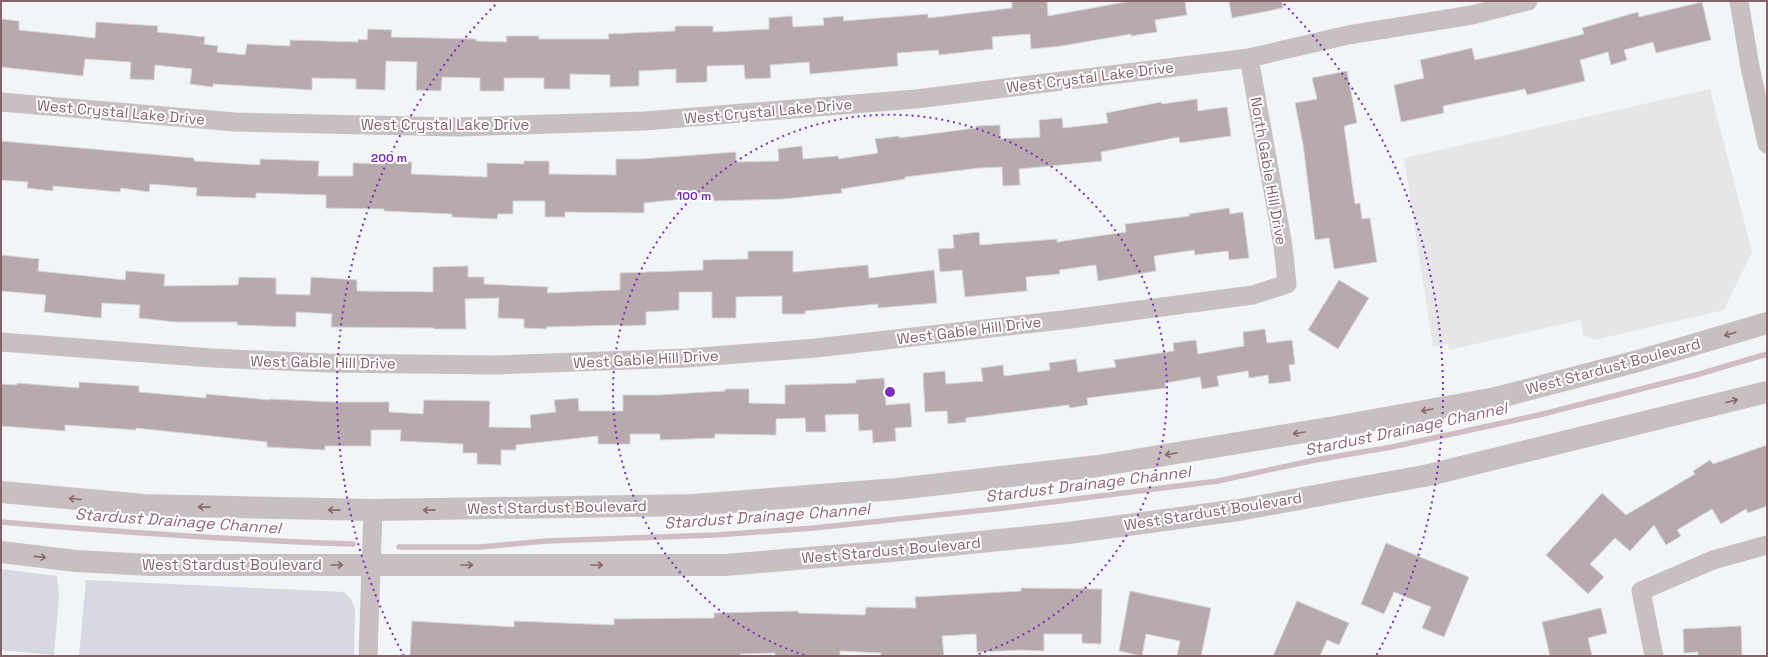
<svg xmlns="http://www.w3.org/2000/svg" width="1768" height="657" viewBox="0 0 1768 657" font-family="'Space Grotesk',sans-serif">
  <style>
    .built { fill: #e6e6e7 }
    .green { fill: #d8d8e3 }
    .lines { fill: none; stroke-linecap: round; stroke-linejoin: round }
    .stream { stroke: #cfbdc3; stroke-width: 5.5 }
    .building { fill: #b8a9ac; stroke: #d5d7d8 }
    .minor { stroke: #c8bfc0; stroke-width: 19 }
    .tertiary { stroke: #c8bfc0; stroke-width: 22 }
    .oneway { stroke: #89686c }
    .ring { fill: none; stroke: #7b2cbf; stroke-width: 2; stroke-dasharray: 2 4 }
    .labels { text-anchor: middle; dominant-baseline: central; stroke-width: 4; stroke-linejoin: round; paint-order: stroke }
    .street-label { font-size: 15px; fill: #866368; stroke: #fff }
    .water-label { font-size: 16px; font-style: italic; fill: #926775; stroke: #fff }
    .centre { fill: #7b2cbf; stroke: #fff; stroke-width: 2 }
    .ring-label { font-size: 12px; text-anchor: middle; font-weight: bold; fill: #7b2cbf; stroke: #fff; stroke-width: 4; stroke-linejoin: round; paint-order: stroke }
  </style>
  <rect width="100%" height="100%" fill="#f2f5f7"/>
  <path class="built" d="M 1710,89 L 1752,252 L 1724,310 L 1594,340 L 1583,335 L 1581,320 L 1449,350 L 1448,344 L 1433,347 L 1404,158 Z"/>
  <g class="green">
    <path d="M 1,569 L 57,576 L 59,596 L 54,655 L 1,650 Z"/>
    <path d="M 86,580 L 344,592 L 351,599 L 355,610 L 354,656 L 79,656 Z"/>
  </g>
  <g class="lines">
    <g class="stream">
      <path d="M 1,522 C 118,532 235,540 353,544"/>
      <path d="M 399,547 L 480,547 L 546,541 L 716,535 L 814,528 L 1004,508 L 1218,481 L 1315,460 L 1392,447 L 1539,415 L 1696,375 L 1767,354"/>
    </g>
  </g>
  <g class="building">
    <path d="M 1012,1 L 1047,1 L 1048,16 L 1131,1 L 1185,1 L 1187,15 L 1155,20 L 1157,32 L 1131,36 L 1131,34 L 1061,46 L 1031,49 L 1030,34 L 992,37 L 993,49 L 939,55 L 938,50 L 897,53 L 898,66 L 810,74 L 809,62 L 770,65 L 771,78 L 745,79 L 744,65 L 707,66 L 707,82 L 676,83 L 676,69 L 639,71 L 639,86 L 610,87 L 610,75 L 570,74 L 570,89 L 544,89 L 544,78 L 504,78 L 504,91 L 480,91 L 480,78 L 442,77 L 441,91 L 416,90 L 417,62 L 386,61 L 385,90 L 356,89 L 356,79 L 312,78 L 312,90 L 213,84 L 213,87 L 190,84 L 192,69 L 155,65 L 154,80 L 130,79 L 131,62 L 85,59 L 83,76 L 1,67 L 1,19 L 19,21 L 19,30 L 95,38 L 96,22 L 158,26 L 157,32 L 205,37 L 204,44 L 218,46 L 217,52 L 245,55 L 247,44 L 290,46 L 290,40 L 358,42 L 358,39 L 367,40 L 368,29 L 392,30 L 391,37 L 476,39 L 476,41 L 507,42 L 506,36 L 539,36 L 539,39 L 609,39 L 608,34 L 675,31 L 675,26 L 713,26 L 713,32 L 769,29 L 769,18 L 792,16 L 793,27 L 824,25 L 823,18 L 843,16 L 844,21 L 928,14 L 928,18 L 1012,8 Z"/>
    <path d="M 1229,1 L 1282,1 L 1283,8 L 1232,18 Z"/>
    <path d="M 1702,2 L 1711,40 L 1656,53 L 1653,42 L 1624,50 L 1627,60 L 1611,65 L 1608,52 L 1580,60 L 1585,81 L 1527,95 L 1525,89 L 1443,106 L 1444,113 L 1401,122 L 1394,85 L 1424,78 L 1420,60 L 1472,48 L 1475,60 L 1516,51 L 1584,34 L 1582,28 L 1638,12 L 1639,17 Z"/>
    <path d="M 1347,71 L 1357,123 L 1344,126 L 1355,204 L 1360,203 L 1362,219 L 1370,218 L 1377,262 L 1334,269 L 1329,238 L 1315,240 L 1303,144 L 1295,103 L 1317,99 L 1312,78 Z"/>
    <path d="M 1197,99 L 1198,111 L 1227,107 L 1231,136 L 1180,143 L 1179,137 L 1101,152 L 1102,161 L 1019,169 L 1020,185 L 1003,186 L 1002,167 L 979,168 L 905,177 L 905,179 L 841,189 L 842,193 L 783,199 L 714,201 L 713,196 L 644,203 L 644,213 L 565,212 L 565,217 L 545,217 L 545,201 L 513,201 L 513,214 L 498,214 L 497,219 L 452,217 L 452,214 L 384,211 L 384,209 L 326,208 L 326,195 L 256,193 L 256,198 L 196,196 L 197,188 L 150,184 L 149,192 L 121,188 L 120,192 L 53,186 L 53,191 L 27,188 L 28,182 L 1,180 L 1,141 L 194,158 L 194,161 L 260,165 L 260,159 L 319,161 L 318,176 L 353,176 L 353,163 L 387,164 L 387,161 L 412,162 L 411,174 L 487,177 L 487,163 L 524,164 L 524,161 L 549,161 L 549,174 L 616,175 L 616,159 L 641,159 L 736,152 L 736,162 L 779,161 L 778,149 L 802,146 L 803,159 L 838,156 L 839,159 L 878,153 L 875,139 L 899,136 L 899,138 L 976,128 L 976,126 L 1000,125 L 1000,139 L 1040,137 L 1039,120 L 1062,118 L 1063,128 L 1108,123 L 1106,113 L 1161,102 L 1162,104 Z"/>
    <path d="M 1229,208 L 1230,214 L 1243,212 L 1249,258 L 1229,260 L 1228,251 L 1195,255 L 1194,250 L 1154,256 L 1156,271 L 1098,281 L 1096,265 L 1059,270 L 1060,274 L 1026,277 L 1027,291 L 965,297 L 962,270 L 940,272 L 938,249 L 954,248 L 953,235 L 979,232 L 980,245 L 1057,239 L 1057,242 L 1126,232 L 1125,224 L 1190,216 L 1189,214 Z"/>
    <path d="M 748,251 L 793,251 L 793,272 L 868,265 L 869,278 L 934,270 L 937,303 L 878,308 L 878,304 L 805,311 L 805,314 L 782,314 L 782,296 L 736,297 L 736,318 L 712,318 L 712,292 L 679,292 L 679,310 L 646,312 L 646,325 L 621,326 L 621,325 L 546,327 L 546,329 L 524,328 L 524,319 L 498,318 L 499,298 L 465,299 L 466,329 L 434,329 L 434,328 L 331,327 L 332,314 L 296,312 L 296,327 L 237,325 L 237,322 L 175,322 L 139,318 L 140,305 L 102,303 L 101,318 L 44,312 L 46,295 L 1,291 L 1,255 L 39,259 L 38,271 L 125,280 L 126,271 L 165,274 L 164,286 L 238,285 L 239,277 L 276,278 L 276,294 L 310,295 L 311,277 L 357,280 L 357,291 L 433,292 L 433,267 L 468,266 L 468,277 L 484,277 L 484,284 L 548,287 L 547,293 L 620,290 L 620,273 L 703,270 L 703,260 L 748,259 Z"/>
    <path d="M 1339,280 L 1369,298 L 1338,349 L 1308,330 Z"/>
    <path d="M 1265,329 L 1267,343 L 1292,340 L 1295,364 L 1289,365 L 1291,381 L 1269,384 L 1268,375 L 1249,378 L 1248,371 L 1217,376 L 1219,386 L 1202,389 L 1200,377 L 1165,383 L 1166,388 L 1087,398 L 1088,405 L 1069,408 L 1069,405 L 966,418 L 966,422 L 948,424 L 947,411 L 925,412 L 923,373 L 945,371 L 946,384 L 983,381 L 981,368 L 1003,365 L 1004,376 L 1050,370 L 1049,363 L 1076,359 L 1078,372 L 1116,367 L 1114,360 L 1174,351 L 1173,343 L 1196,340 L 1198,354 L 1244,346 L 1243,332 Z"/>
    <path d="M 884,378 L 886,405 L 910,403 L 912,427 L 895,428 L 896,441 L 873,443 L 872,430 L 859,431 L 858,414 L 825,415 L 826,432 L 806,432 L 805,418 L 776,419 L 776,435 L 715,434 L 715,438 L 660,440 L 660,434 L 630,434 L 630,444 L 598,444 L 598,436 L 516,445 L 516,450 L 501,450 L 501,465 L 477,464 L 477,453 L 463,453 L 463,444 L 400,441 L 401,430 L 371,430 L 371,446 L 325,446 L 325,450 L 267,447 L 267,442 L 136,428 L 136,430 L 65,425 L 65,431 L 1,426 L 1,384 L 17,385 L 17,383 L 79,388 L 79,382 L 139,386 L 139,392 L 206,398 L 206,394 L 270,400 L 270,399 L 333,402 L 389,402 L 389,412 L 423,414 L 424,400 L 490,401 L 489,427 L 531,428 L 530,415 L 556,412 L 554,400 L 578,398 L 579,411 L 623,411 L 623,395 L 658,395 L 725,391 L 725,389 L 749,389 L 749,403 L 785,404 L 785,385 L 856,383 L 856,380 Z"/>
    <path d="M 1767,445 L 1767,506 L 1748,513 L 1746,509 L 1721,524 L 1712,509 L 1677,530 L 1681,536 L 1666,545 L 1654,525 L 1630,551 L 1615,538 L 1590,564 L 1604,577 L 1588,594 L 1546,555 L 1602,493 L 1626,515 L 1695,474 L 1693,471 L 1710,460 L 1713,464 Z"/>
    <path d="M 1386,543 L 1469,577 L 1444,637 L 1422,628 L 1431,607 L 1394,592 L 1384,614 L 1361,604 Z"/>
    <path d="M 1021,588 L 1102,589 L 1101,644 L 1082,643 L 1082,634 L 1044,634 L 1044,651 L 1021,650 L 977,652 L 976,634 L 942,636 L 944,656 L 880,656 L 881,653 L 840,651 L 840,656 L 775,656 L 775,653 L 740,654 L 740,656 L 410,656 L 412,621 L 514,627 L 514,621 L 614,625 L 614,619 L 714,618 L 714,613 L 798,611 L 798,613 L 865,615 L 866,607 L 916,608 L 915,597 L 1021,591 Z"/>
    <path d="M 1130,591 L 1211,608 L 1201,656 L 1177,656 L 1180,641 L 1146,634 L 1142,656 L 1119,651 Z"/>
    <path d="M 1297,601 L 1349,623 L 1339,645 L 1327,640 L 1320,656 L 1273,656 Z"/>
    <path d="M 1601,608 L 1607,633 L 1588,638 L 1592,656 L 1550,656 L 1542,622 Z"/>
    <path d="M 1741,626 L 1742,656 L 1698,656 L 1698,652 L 1684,653 L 1683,629 Z"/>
  </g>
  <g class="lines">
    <g class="minor">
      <path d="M 1739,1 L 1750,67 L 1767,144"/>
      <path d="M 1,102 L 235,122 L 457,127 L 645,121 L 916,99 L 1249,58 L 1348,35 L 1472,15 L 1528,1"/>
      <path d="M 1,342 L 212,358 L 328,363 L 496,365 L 686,358 L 816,348 L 1071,319 L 1253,295 L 1287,284 L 1283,246 L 1249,58"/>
      <path d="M 368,656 L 373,510"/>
      <path d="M 1654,656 L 1641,591 L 1713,560 L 1767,545"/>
    </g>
    <g class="tertiary">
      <path d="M 1,492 L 144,505 L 373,510 L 693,505 L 897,489 L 1098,466 L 1329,428 L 1496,398 L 1638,361 L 1767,323"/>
      <path d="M 1,552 L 76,561 L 150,565 L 725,565 L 892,551 L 1068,533 L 1239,510 L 1429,475 L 1767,392"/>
    </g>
  </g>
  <defs><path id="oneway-shaft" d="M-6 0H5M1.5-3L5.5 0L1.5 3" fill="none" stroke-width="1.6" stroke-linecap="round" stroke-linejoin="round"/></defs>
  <g class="oneway">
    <use href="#oneway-shaft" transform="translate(1730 334) rotate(164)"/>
    <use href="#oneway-shaft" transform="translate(1732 401) rotate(-15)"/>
    <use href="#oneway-shaft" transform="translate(1427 410) rotate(170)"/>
    <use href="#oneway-shaft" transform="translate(1299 433) rotate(171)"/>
    <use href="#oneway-shaft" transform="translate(1171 454) rotate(171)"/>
    <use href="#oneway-shaft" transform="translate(75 499) rotate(-175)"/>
    <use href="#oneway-shaft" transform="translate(204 507) rotate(-179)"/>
    <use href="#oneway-shaft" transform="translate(334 510) rotate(-179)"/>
    <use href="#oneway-shaft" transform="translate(429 510) rotate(179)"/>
    <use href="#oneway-shaft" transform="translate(40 557) rotate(6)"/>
    <use href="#oneway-shaft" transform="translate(337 565)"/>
    <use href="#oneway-shaft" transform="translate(467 565)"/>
    <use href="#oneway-shaft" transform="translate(597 565)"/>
  </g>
  <g class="ring">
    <path d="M804 655A277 277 0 1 1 976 655"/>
    <path d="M404 656A553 553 0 0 1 496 4M1284 4A553 553 0 0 1 1376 656"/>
  </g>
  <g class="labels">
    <g class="street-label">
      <text transform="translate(1090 77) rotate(-7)">West Crystal Lake Drive</text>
      <text transform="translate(768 111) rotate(-5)">West Crystal Lake Drive</text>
      <text transform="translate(121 112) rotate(5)">West Crystal Lake Drive</text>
      <text x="445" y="124">West Crystal Lake Drive</text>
      <text transform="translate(1269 171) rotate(80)">North Gable Hill Drive</text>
      <text transform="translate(969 330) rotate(-7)">West Gable Hill Drive</text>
      <text transform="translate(646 359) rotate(-3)">West Gable Hill Drive</text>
      <text transform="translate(323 362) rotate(1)">West Gable Hill Drive</text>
      <text transform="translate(1613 366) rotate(-15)">West Stardust Boulevard</text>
      <text transform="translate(557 507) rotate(-1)">West Stardust Boulevard</text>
      <text transform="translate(1213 511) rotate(-9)">West Stardust Boulevard</text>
      <text transform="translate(891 550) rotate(-5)">West Stardust Boulevard</text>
      <text x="232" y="564">West Stardust Boulevard</text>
    </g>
    <g class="water-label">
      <text transform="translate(1406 429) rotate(-12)">Stardust Drainage Channel</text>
      <text transform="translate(1088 484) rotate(-7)">Stardust Drainage Channel</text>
      <text transform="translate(767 516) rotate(-4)">Stardust Drainage Channel</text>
      <text transform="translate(178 521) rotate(4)">Stardust Drainage Channel</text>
    </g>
  </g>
  <circle cx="890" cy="392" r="6" class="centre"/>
  <g class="ring-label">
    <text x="389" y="162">200 m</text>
    <text x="694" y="200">100 m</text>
  </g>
  <rect width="1768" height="657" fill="none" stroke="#866368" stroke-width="4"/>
</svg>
